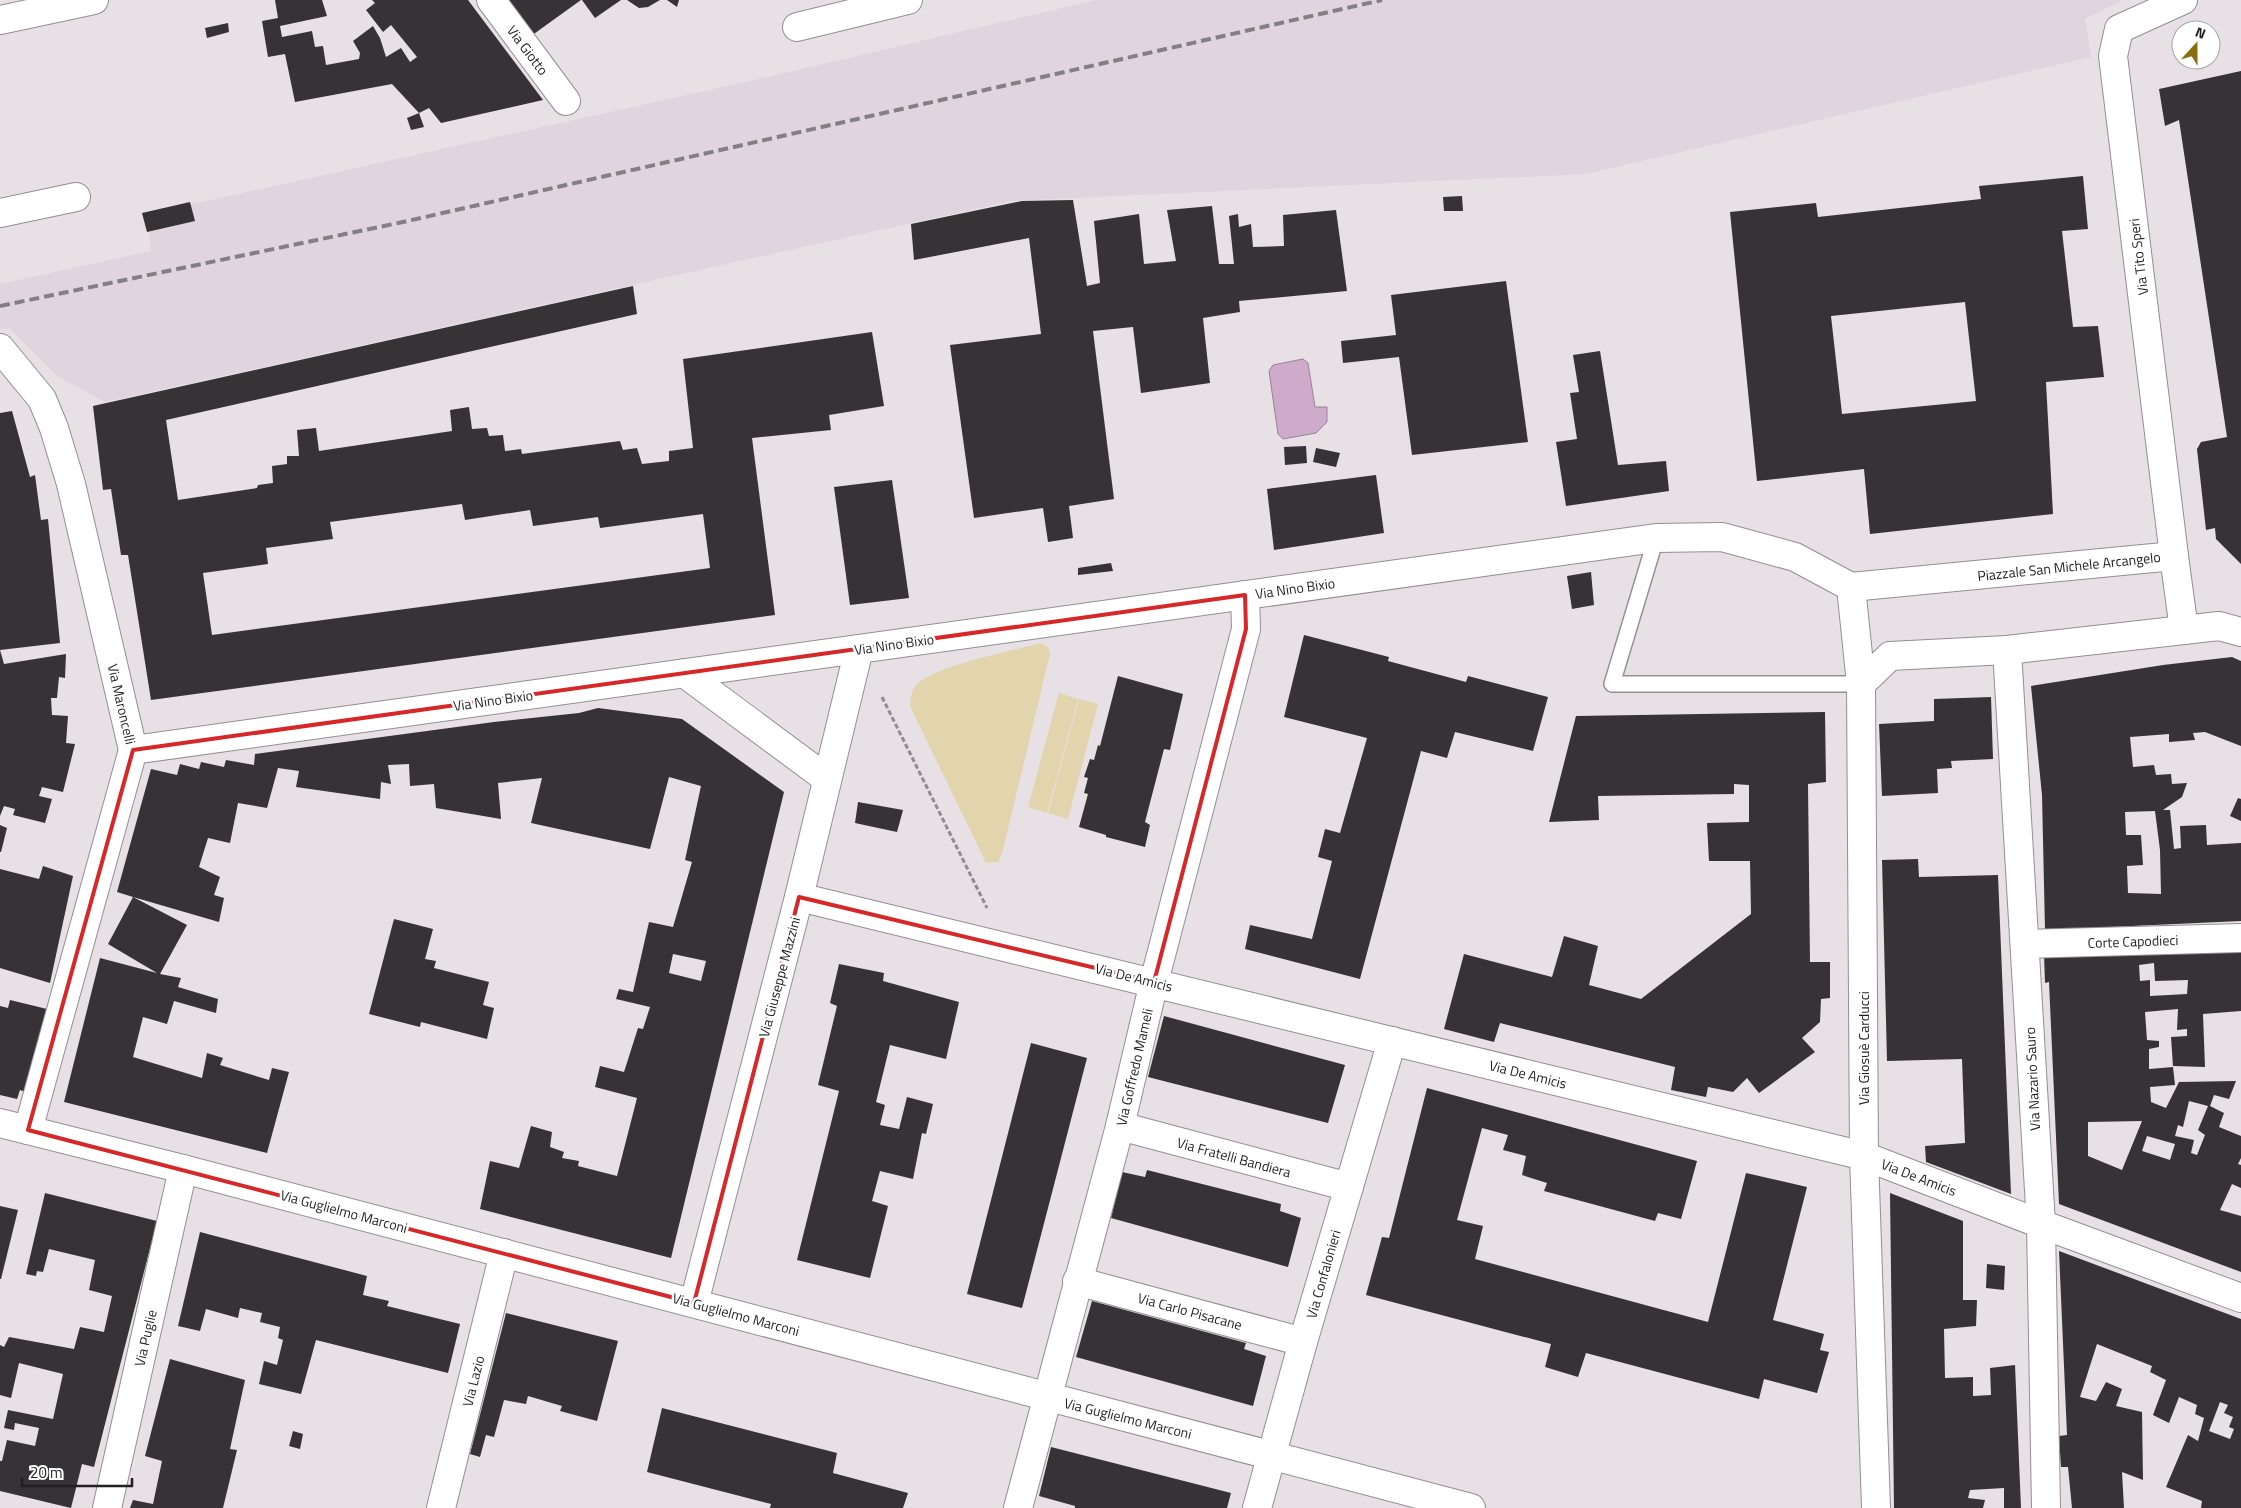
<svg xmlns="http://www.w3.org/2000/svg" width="2241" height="1508" viewBox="0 0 2241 1508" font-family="'Titillium Web',sans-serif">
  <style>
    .built { fill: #e0d4de }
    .green { fill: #e2d4ac }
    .water { fill: #ceabcb; stroke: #9a8198 }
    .building { fill: #373236; fill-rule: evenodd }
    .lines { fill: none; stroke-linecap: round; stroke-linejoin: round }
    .lane-casing { stroke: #938e92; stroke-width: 18 }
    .street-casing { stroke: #938e92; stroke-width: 30 }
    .secondary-casing { stroke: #938e92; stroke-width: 30 }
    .path { stroke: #918c90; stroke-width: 3; stroke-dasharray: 5 2.5; stroke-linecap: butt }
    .lane { stroke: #fff; stroke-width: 15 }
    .street { stroke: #fff; stroke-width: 28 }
    .secondary { stroke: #fff; stroke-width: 28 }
    .rail { stroke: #837f82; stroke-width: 4; stroke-dasharray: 10 5; stroke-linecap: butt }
    .marked { fill: none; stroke: #d62828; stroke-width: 4; stroke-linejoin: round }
    .labels { text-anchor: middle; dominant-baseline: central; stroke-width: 5; stroke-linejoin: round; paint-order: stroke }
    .street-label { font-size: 14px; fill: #211f21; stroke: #fff }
  </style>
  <rect width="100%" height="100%" fill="#e7e1e6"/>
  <path class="built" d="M 1096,0 L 2123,0 L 2085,19 L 2091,57 L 1586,174 L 1011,201 L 105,402 L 57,376 L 9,328 L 0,329 L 0,284 L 151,251 L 147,214 L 750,81 Z"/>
  <g class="green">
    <path d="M 1041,643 L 1048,647 L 1050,654 L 1002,854 L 998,862 L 986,863 L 910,706 C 911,698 911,690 917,684 C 937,665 1012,651 1041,643 Z"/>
    <path d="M 1059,693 L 1078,699 L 1047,813 L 1028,807 Z"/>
    <path d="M 1079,699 L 1098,704 L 1068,819 L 1048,813 Z"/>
  </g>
  <path class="water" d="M 1303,359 L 1308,363 L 1315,407 L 1327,407 L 1327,422 L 1316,433 L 1283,439 L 1278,434 L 1269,371 L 1273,365 Z"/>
  <g class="building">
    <path d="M 275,0 L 322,0 L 327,16 L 280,26 L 282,37 L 312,31 L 315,47 L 323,46 L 326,65 L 359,59 L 360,53 L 353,41 L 373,26 L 380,38 L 386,57 L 401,48 L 410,62 L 417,57 L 391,25 L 383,32 L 366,10 L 375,3 L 372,0 L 468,0 L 543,100 L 441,123 L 429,108 L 419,113 L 424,127 L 411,130 L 407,118 L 419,113 L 392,84 L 295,102 L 285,54 L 268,57 L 262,21 L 278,18 Z"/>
    <path d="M 507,0 L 581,0 L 531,36 Z"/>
    <path d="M 582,0 L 621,0 L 595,18 Z"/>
    <path d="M 627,0 L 660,0 L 648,7 L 639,8 Z"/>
    <path d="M 667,0 L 679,0 L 677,7 Z"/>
    <path d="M 228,23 L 229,32 L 207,38 L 205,28 Z"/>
    <path d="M 2241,71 L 2241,564 L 2216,539 L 2215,528 L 2206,530 L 2197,449 L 2201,442 L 2227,437 L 2179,120 L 2165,126 L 2159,89 Z"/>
    <path d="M 2083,176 L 2088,229 L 2062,231 L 2073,327 L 2098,326 L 2104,377 L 2046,382 L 2053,514 L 1870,534 L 1864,469 L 1757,481 L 1730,212 L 1816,203 L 1818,217 L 1981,199 L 1979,186 ZM 1965,302 L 1976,401 L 1842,414 L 1831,316 Z"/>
    <path d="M 1462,196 L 1463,211 L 1444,211 L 1443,197 Z"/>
    <path d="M 1073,200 L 1087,286 L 1100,283 L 1094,221 L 1139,214 L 1144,264 L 1176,261 L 1167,210 L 1212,206 L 1219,264 L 1234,264 L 1229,216 L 1238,214 L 1239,227 L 1251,224 L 1253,247 L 1284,246 L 1283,215 L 1336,210 L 1347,291 L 1239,301 L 1240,312 L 1203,318 L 1210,383 L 1141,393 L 1133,327 L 1093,331 L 1114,499 L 1069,506 L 1073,538 L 1048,542 L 1043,508 L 974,518 L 950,345 L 1041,334 L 1029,238 L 914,260 L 911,224 L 1022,201 Z"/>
    <path d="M 190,202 L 195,221 L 147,232 L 142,213 Z"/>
    <path d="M 1506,281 L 1528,442 L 1412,455 L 1399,357 L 1343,363 L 1341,341 L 1396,335 L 1391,295 Z"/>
    <path d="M 633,286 L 637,314 L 166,420 L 178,500 L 257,488 L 258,485 L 273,483 L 272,466 L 287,464 L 287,456 L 299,456 L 297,430 L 316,428 L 319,451 L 452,431 L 450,410 L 469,407 L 472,429 L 487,428 L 489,436 L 503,435 L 505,451 L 521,449 L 522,454 L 620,441 L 623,450 L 637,448 L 642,464 L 669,461 L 669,451 L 693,448 L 683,359 L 872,332 L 884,406 L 829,415 L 831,430 L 752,438 L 775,615 L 151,700 L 128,555 L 121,555 L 111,489 L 103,490 L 93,406 ZM 462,504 L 465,520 L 530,510 L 533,526 L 598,517 L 600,528 L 703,514 L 710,568 L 212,635 L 203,573 L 268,564 L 266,548 L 333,539 L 330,522 Z"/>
    <path d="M 1600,351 L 1618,465 L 1666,461 L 1669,491 L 1566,506 L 1556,442 L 1577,439 L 1570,393 L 1579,392 L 1573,355 Z"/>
    <path d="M 12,411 L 30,477 L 35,475 L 41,520 L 48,519 L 60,643 L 0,650 L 0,413 Z"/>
    <path d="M 1306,446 L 1307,463 L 1285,465 L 1284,447 Z"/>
    <path d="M 1316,448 L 1340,453 L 1336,467 L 1313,462 Z"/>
    <path d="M 1376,475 L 1384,533 L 1274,550 L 1267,489 Z"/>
    <path d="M 892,480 L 909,598 L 850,605 L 834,487 Z"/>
    <path d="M 1111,563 L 1113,571 L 1078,575 L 1078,568 Z"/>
    <path d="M 1591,572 L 1594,605 L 1572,609 L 1567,576 Z"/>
    <path d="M 1304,635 L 1389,657 L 1388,661 L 1466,682 L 1468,676 L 1548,697 L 1533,751 L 1455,732 L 1447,758 L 1421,751 L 1360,979 L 1245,949 L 1250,925 L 1312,939 L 1332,861 L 1318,857 L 1325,829 L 1340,833 L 1367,738 L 1284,717 Z"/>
    <path d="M 0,650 L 4,664 L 66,654 L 65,678 L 59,677 L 57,698 L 51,698 L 52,715 L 68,716 L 66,743 L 75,744 L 63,792 L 42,787 L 39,796 L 52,799 L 45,823 L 13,815 L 15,809 L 4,806 L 0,816 Z"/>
    <path d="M 2232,657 L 2241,661 L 2241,746 L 2205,732 L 2193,733 L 2195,740 L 2169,742 L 2169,734 L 2130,737 L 2133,767 L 2154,765 L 2156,775 L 2171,774 L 2172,784 L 2187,783 L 2182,797 L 2163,810 L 2170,810 L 2174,849 L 2181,848 L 2180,826 L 2206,825 L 2207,845 L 2241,843 L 2241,921 L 2045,930 L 2042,795 L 2031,686 L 2163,665 ZM 2155,811 L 2160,850 L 2161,894 L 2128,893 L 2127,866 L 2143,865 L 2141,835 L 2126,835 L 2125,812 Z"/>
    <path d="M 1118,676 L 1183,694 L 1170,750 L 1164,749 L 1145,822 L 1150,825 L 1145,847 L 1106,837 L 1106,835 L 1079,827 L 1088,794 L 1084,793 L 1088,778 L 1084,777 L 1090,759 L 1094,760 L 1098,745 L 1100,746 Z"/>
    <path d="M 1991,697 L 1993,759 L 1951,761 L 1952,768 L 1937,769 L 1938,793 L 1882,796 L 1879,724 L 1934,721 L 1934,699 Z"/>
    <path d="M 598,708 L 682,719 L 784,792 L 671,1258 L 480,1209 L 490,1161 L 519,1168 L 531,1126 L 552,1132 L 550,1147 L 564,1152 L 562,1158 L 579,1161 L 578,1166 L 617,1176 L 637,1098 L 595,1087 L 600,1066 L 624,1072 L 638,1028 L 643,1029 L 650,1007 L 616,999 L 619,989 L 633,992 L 649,922 L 673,927 L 692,862 L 685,860 L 701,786 L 669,777 L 650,849 L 531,823 L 542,778 L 498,783 L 501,819 L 436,808 L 434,784 L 410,786 L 409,764 L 388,765 L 391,784 L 381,782 L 380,799 L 296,787 L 299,771 L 278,768 L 267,808 L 238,803 L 230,843 L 208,838 L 199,867 L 220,877 L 214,895 L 224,898 L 219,922 L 133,897 L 187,925 L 160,974 L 181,978 L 178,987 L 218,999 L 216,1013 L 174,1001 L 167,1024 L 143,1017 L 133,1057 L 202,1078 L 207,1053 L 223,1058 L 220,1065 L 269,1080 L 272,1068 L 289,1072 L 267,1153 L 64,1102 L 100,958 L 157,973 L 108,944 L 133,897 L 117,892 L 151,769 L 177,775 L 180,764 L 199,769 L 201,762 L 224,767 L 226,760 L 254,765 L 255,754 L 494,722 L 579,713 ZM 673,954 L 706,961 L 701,981 L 669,973 Z"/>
    <path d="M 1825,712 L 1826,782 L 1808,784 L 1810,962 L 1830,962 L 1830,998 L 1821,999 L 1820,1022 L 1802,1038 L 1815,1052 L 1759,1093 L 1747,1078 L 1733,1092 L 1708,1087 L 1706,1097 L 1671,1090 L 1675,1067 L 1500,1023 L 1494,1042 L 1444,1029 L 1464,954 L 1552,977 L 1564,936 L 1598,946 L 1589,985 L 1641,999 L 1751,914 L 1750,861 L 1709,861 L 1707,823 L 1749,822 L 1749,785 L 1734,784 L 1734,794 L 1598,796 L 1599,820 L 1549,822 L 1576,716 Z"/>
    <path d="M 2238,798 L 2241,799 L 2241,821 L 2230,816 Z"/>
    <path d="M 858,802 L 903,810 L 897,832 L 855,823 Z"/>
    <path d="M 0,825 L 7,828 L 1,852 L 0,852 Z"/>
    <path d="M 1918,859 L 1919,877 L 1998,875 L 2011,1194 L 1926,1162 L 1925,1146 L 1965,1143 L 1962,1059 L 1887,1061 L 1882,860 Z"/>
    <path d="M 43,866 L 73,876 L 50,983 L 0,968 L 0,869 L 39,879 Z"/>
    <path d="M 394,919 L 433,929 L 425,959 L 436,961 L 434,968 L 489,982 L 483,1005 L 494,1008 L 487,1039 L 421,1022 L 420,1027 L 369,1014 Z"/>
    <path d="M 2241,951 L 2241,1011 L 2203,1014 L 2205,1067 L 2173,1066 L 2171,1037 L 2187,1036 L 2187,1029 L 2177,1030 L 2178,1009 L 2145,1012 L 2147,1040 L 2159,1041 L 2159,1047 L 2149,1049 L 2149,1069 L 2173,1067 L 2175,1085 L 2150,1087 L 2151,1102 L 2166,1108 L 2179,1082 L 2236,1081 L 2229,1099 L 2214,1095 L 2210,1106 L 2224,1113 L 2219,1127 L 2241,1136 L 2241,1158 L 2238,1164 L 2241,1165 L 2241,1188 L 2232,1184 L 2220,1210 L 2241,1216 L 2241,1272 L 2059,1204 L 2049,982 L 2045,983 L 2044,954 ZM 2154,963 L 2155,981 L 2188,980 L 2187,994 L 2150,996 L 2150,980 L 2140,981 L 2139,965 ZM 2189,1101 L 2208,1106 L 2198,1130 L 2205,1135 L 2197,1155 L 2191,1153 L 2194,1140 L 2175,1136 L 2178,1125 L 2183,1127 ZM 2142,1121 L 2122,1170 L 2088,1156 L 2088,1122 ZM 2147,1136 L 2175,1144 L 2170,1160 L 2142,1151 Z"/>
    <path d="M 839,964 L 884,973 L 883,981 L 959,1002 L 946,1059 L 890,1045 L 876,1102 L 885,1105 L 880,1125 L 899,1129 L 907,1097 L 933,1104 L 926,1134 L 922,1133 L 913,1179 L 880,1171 L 872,1201 L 888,1206 L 870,1278 L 797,1260 L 839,1091 L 818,1085 L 837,1006 L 830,1003 Z"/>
    <path d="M 10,1000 L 47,1009 L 25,1092 L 20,1090 L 17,1099 L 0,1095 L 0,1006 L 8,1008 Z"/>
    <path d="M 1164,1016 L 1345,1065 L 1328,1123 L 1148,1077 Z"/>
    <path d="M 1031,1043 L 1087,1058 L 1022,1308 L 967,1294 Z"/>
    <path d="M 1427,1088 L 1697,1161 L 1681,1219 L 1658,1213 L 1655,1221 L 1544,1191 L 1547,1183 L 1522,1175 L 1526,1156 L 1503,1150 L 1508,1135 L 1482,1128 L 1457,1220 L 1483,1226 L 1475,1259 L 1708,1322 L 1746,1173 L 1807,1187 L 1773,1320 L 1824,1334 L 1820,1350 L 1829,1352 L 1817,1393 L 1764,1379 L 1759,1399 L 1586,1353 L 1578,1377 L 1545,1367 L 1551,1344 L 1366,1295 L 1382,1237 L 1389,1238 Z"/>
    <path d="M 1147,1170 L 1281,1204 L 1280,1211 L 1301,1218 L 1288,1267 L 1111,1218 L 1122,1172 L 1145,1177 Z"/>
    <path d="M 45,1193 L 157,1221 L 94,1467 L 82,1464 L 71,1508 L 0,1491 L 0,1461 L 2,1461 L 7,1440 L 35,1446 L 39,1428 L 15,1423 L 14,1430 L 4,1428 L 8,1410 L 53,1419 L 63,1374 L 19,1363 L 11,1398 L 0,1395 L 0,1345 L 4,1347 L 9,1337 L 74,1349 L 80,1327 L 104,1332 L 112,1296 L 89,1290 L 95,1260 L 49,1249 L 43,1272 L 37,1271 L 36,1276 L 26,1274 Z"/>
    <path d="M 1890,1193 L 1963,1221 L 1963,1300 L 1977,1300 L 1976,1326 L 1944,1329 L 1945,1378 L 1973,1377 L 1973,1396 L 1991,1395 L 1990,1368 L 2015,1365 L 2021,1508 L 2004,1508 L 2004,1488 L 1970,1490 L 1968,1498 L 1985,1500 L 1983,1508 L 1894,1508 Z"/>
    <path d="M 0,1206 L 18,1210 L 1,1279 L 0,1279 Z"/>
    <path d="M 200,1232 L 367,1276 L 363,1295 L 389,1301 L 387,1306 L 460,1324 L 448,1373 L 316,1340 L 301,1394 L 259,1384 L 264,1361 L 277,1365 L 283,1340 L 278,1338 L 280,1327 L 260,1322 L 262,1313 L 240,1308 L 238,1318 L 206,1309 L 200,1331 L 178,1326 Z"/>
    <path d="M 2059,1251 L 2241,1319 L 2241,1508 L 2201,1508 L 2202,1501 L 2166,1487 L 2188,1435 L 2198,1441 L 2204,1418 L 2195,1414 L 2197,1405 L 2179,1397 L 2169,1423 L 2153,1415 L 2166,1380 L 2150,1372 L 2152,1366 L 2097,1344 L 2080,1397 L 2096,1401 L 2106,1382 L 2122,1389 L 2116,1406 L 2142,1412 L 2143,1480 L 2122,1472 L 2124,1508 L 2072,1508 L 2068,1467 L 2061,1467 L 2059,1436 L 2067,1435 ZM 2220,1402 L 2228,1405 L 2224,1413 L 2233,1417 L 2229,1427 L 2234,1429 L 2230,1439 L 2209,1431 Z"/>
    <path d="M 1987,1264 L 2005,1266 L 2004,1290 L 1986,1288 Z"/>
    <path d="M 1092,1301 L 1246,1343 L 1244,1349 L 1266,1356 L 1253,1406 L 1076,1357 Z"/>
    <path d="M 506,1313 L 618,1341 L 597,1421 L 560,1411 L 562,1406 L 528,1396 L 526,1404 L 504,1400 L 494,1437 L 486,1435 L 480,1457 L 470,1454 Z"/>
    <path d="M 170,1359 L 245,1380 L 230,1449 L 237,1450 L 223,1508 L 130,1508 L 133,1500 L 153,1504 L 162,1461 L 145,1456 Z"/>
    <path d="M 662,1408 L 837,1453 L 833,1473 L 908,1493 L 903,1508 L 770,1508 L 771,1504 L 647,1472 Z"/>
    <path d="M 293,1431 L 303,1434 L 300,1449 L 289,1446 Z"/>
    <path d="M 1051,1447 L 1231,1493 L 1227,1508 L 1075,1508 L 1075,1506 L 1039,1496 Z"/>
  </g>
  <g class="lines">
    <g class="lane-casing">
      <path id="lane" d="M 1656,538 L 1612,684 L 1861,684"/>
    </g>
    <g class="street-casing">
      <g id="street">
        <path d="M 491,0 L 566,101"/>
        <path d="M 0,20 L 94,0"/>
        <path d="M 797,27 L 908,0"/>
        <path d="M 0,213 L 76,197"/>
        <path d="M 0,348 L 42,399 L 54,428 L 71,484 L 133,750 L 28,1130"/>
        <path d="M 2174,556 L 2113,56 L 2119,29 L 2183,0"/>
        <path d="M 1851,587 L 1861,684 L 1864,1156 L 1876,1508"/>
        <path d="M 2007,650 L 2041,1224 L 2046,1508"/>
        <path d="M 684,673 L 827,779"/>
        <path d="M 1861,684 L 1890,656 L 2007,650 L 2219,626 L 2241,632"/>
        <path d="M 133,750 L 1656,538 L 1722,537 L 1795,557 L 1851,587 L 2174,556 L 2184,630"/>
        <path d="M 799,897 L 1864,1156 L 2041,1224 L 2241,1298"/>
        <path d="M 2025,944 L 2241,938"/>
        <path d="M 1120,1126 L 1349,1187"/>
        <path d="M 1077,1281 L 1303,1342"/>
        <path d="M 694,1303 L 799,897 L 859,649"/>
        <path d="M 107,1508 L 183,1169"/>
        <path d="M 441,1508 L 504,1253"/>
        <path d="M 1018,1508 L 1120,1126 L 1154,982 L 1246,629 L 1245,595"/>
        <path d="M 1257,1508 L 1303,1342 L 1392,1041"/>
      </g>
    </g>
    <g class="secondary-casing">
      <path id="secondary" d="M 0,1123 L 183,1169 L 1471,1508"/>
    </g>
    <path class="path" d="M 882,697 L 987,908"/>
    <use href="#lane" class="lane"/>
    <use href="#street" class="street"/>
    <use href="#secondary" class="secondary"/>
    <path class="rail" d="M 0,306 L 403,222 L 1382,0"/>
  </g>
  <path class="marked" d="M 1245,595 L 1246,629 L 1154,982 L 799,897 L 694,1303 L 28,1130 L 133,750 Z"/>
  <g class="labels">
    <g class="street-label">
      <text transform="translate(528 50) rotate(53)">Via Giotto</text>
      <text transform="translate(2138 257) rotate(-97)">Via Tito Speri</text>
      <text transform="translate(2069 566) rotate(-6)">Piazzale San Michele Arcangelo</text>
      <text transform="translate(1295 588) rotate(-8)">Via Nino Bixio</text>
      <text transform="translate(894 644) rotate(-8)">Via Nino Bixio</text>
      <text transform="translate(493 700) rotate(-8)">Via Nino Bixio</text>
      <text transform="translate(122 704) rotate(77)">Via Maroncelli</text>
      <text transform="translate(2133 941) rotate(-2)">Corte Capodieci</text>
      <text transform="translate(779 977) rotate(-75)">Via Giuseppe Mazzini</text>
      <text transform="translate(1134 977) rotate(14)">Via De Amicis</text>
      <text transform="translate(1863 1048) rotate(-90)">Via Giosuè Carducci</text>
      <text transform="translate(1134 1067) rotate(-77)">Via Goffredo Mameli</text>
      <text transform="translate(1528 1074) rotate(14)">Via De Amicis</text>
      <text transform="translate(2032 1079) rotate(-93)">Via Nazario Sauro</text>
      <text transform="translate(1234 1157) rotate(15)">Via Fratelli Bandiera</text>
      <text transform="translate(1919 1177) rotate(21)">Via De Amicis</text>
      <text transform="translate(344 1211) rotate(15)">Via Guglielmo Marconi</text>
      <text transform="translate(1323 1274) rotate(-74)">Via Confalonieri</text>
      <text transform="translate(1190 1311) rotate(15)">Via Carlo Pisacane</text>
      <text transform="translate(736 1314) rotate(15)">Via Guglielmo Marconi</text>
      <text transform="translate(145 1338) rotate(-77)">Via Puglie</text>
      <text transform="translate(473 1381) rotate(-76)">Via Lazio</text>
      <text transform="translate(1128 1418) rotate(14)">Via Guglielmo Marconi</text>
    </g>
  </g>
  <g transform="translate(2196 45) rotate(21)"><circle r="24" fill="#ffffff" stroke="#a6a5a6"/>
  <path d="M0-4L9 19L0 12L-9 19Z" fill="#886e0e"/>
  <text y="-8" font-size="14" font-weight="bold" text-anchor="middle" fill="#211f21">N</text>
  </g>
  <path d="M22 1478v8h110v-8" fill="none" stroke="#211f21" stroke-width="2.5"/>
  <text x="30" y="1478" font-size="15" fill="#211f21" stroke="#ffffff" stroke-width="4" paint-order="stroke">20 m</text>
</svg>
